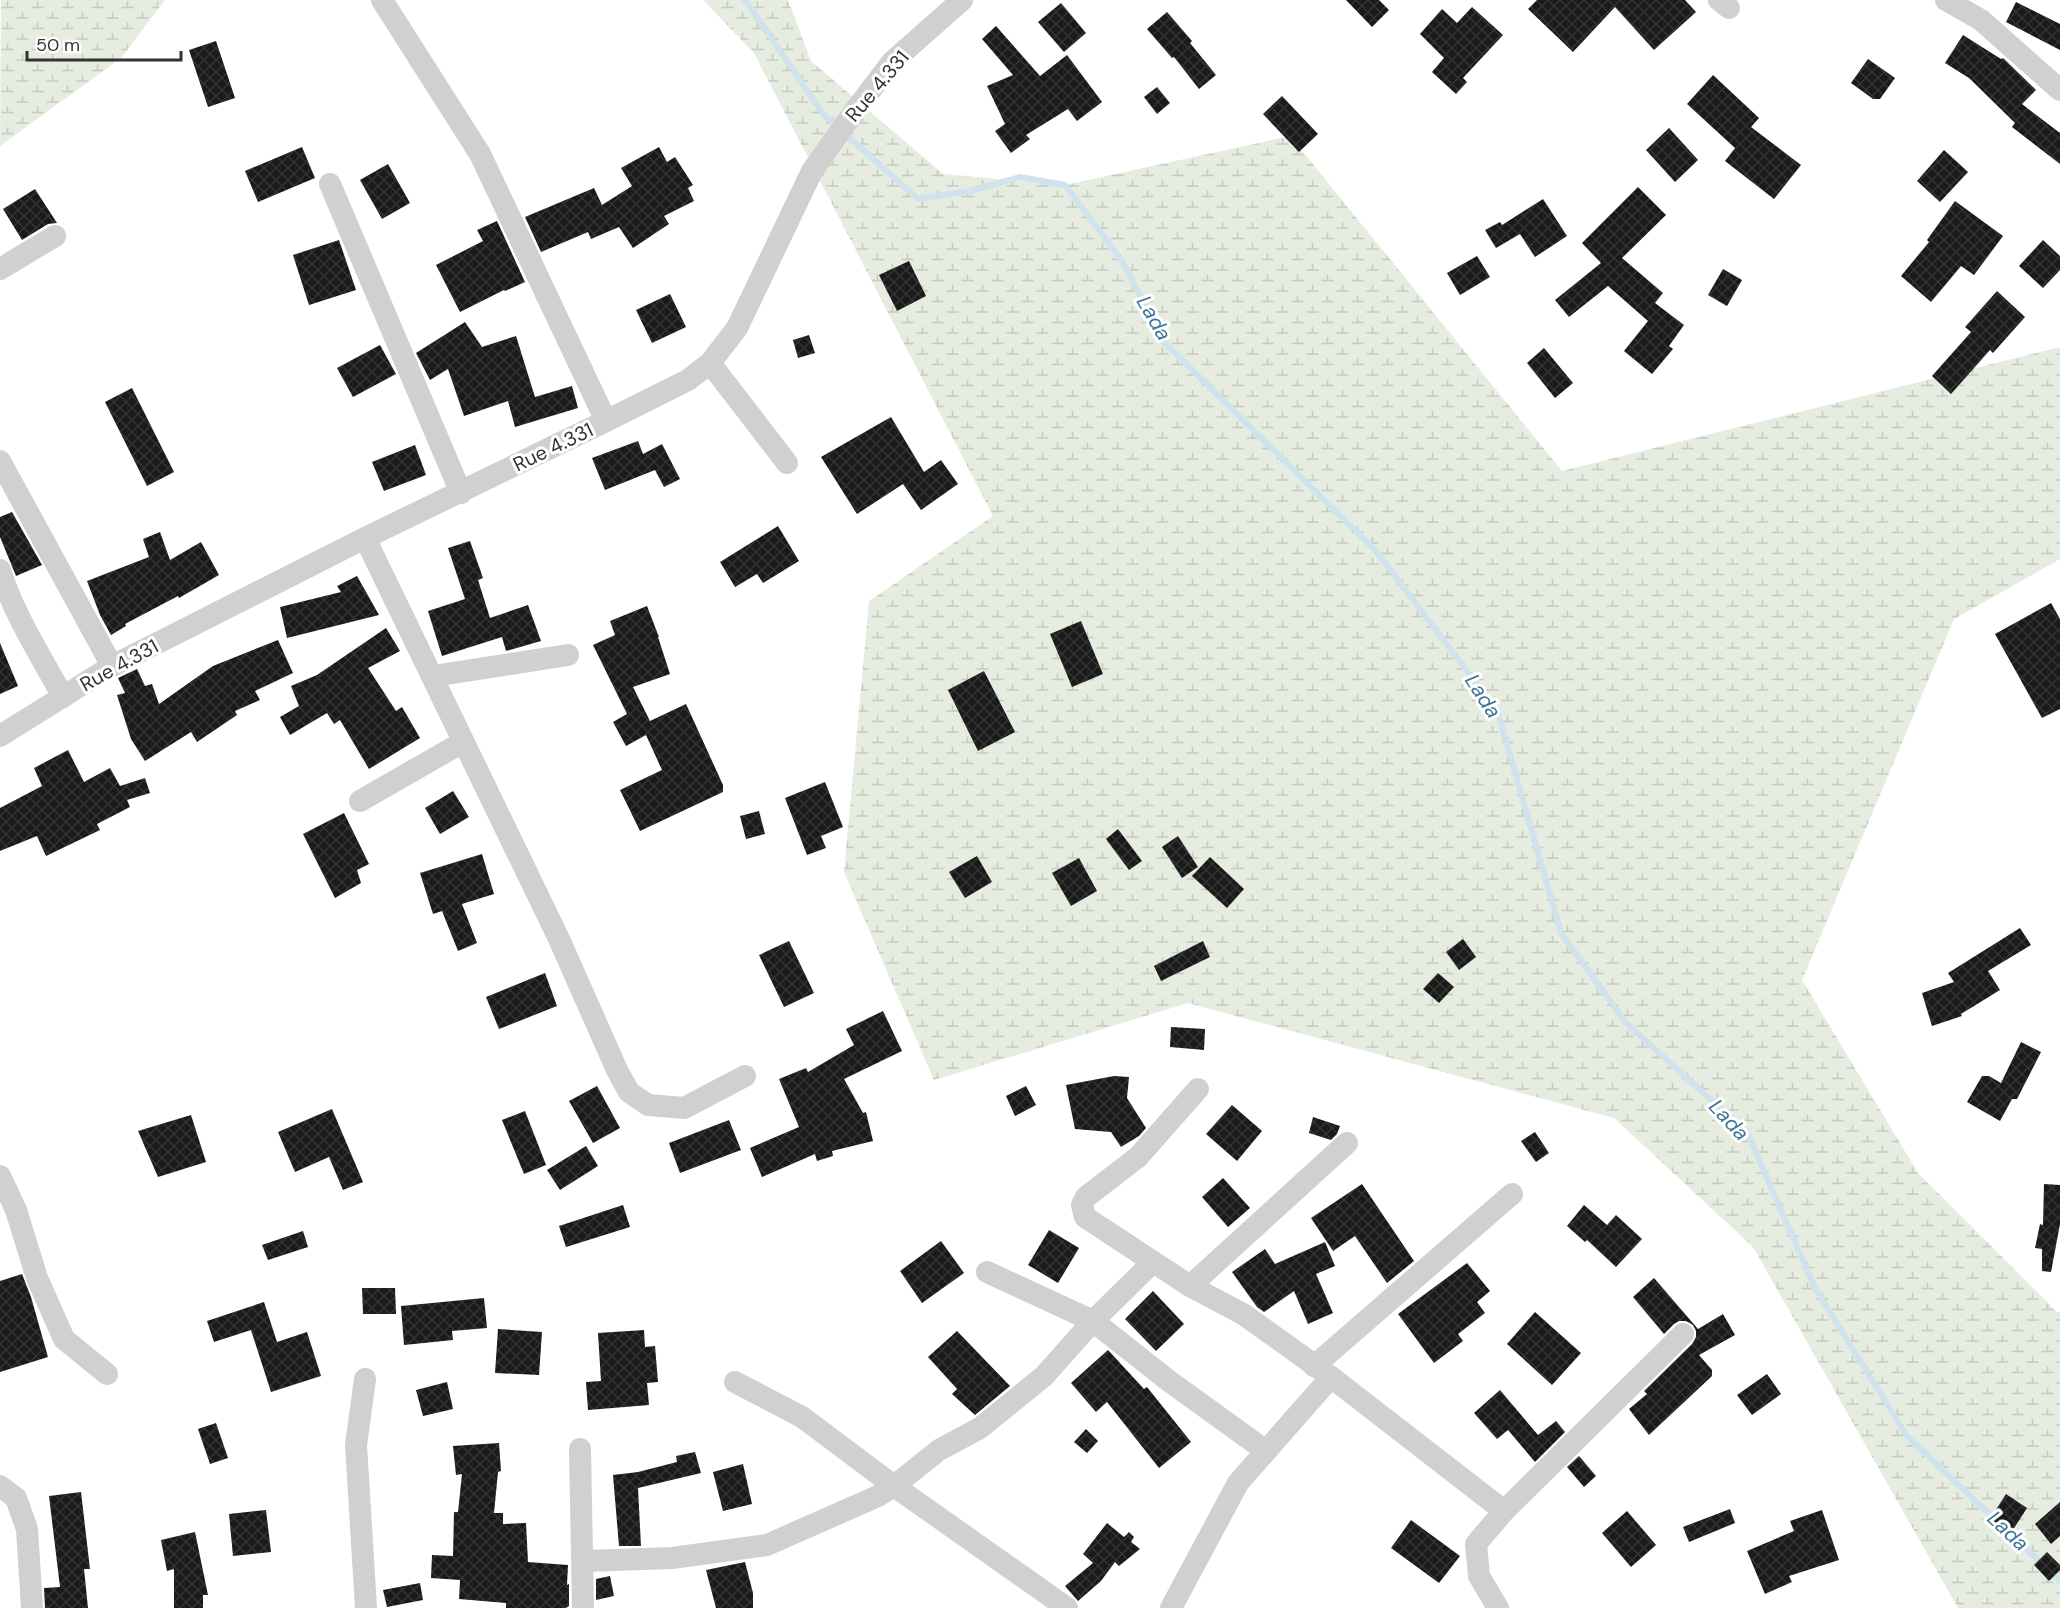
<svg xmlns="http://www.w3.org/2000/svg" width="2060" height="1608" viewBox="0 0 2060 1608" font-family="'DM Sans',sans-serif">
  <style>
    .wetland { fill: url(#wetland-marsh) }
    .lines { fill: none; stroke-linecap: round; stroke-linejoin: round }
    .stream { stroke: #cfe2ee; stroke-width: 6 }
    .building { fill: url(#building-cross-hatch) }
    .minor { stroke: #d0d0d0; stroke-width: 22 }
    .labels { text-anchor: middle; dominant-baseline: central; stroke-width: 6; stroke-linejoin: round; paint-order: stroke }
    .street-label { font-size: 20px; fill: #333; stroke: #fff }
    .water-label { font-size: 21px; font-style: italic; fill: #3f7597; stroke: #fff }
  </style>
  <defs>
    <pattern id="wetland-marsh" width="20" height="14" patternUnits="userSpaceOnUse" patternTransform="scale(1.5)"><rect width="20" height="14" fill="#e6ecdf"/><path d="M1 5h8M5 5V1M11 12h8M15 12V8" fill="none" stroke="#c6cbc0"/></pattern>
    <pattern id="building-cross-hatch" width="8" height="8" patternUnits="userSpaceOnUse" patternTransform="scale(1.5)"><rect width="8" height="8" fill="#1a1a1a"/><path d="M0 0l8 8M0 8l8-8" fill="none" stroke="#333"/></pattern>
  </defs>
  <rect width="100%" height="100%" fill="#fff"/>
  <g class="wetland">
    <path d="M 1,0 L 165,0 L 121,58 L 0,146 Z"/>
    <path d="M 703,0 L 788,0 L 811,61 L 943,174 L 1065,185 L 1290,136 L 1562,471 L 2060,347 L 2060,559 L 1954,619 L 1802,980 L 1918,1173 L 2057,1312 L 2060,1312 L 2060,1608 L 1958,1608 L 1753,1247 L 1614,1118 L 1188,1003 L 934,1080 L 844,872 L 869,601 L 993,516 L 754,53 Z"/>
  </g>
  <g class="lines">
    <path class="stream" d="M 745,0 L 824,115 L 918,199 L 970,191 L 1020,177 L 1065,185 L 1122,261 L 1165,343 L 1375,550 L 1497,710 L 1561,933 L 1626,1023 L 1747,1132 L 1815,1288 L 1907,1436 L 2060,1581"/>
  </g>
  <g class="building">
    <path d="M 1346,0 L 1379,0 L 1389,10 L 1372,27 Z"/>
    <path d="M 1537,0 L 1685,0 L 1696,12 L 1654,50 L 1615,7 L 1573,52 L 1528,9 Z"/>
    <path d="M 2016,2 L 2060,24 L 2060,50 L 2006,22 Z"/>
    <path d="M 1061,3 L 1086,33 L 1064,52 L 1038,22 Z"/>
    <path d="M 1472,7 L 1503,35 L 1463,78 L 1467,82 L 1456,94 L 1432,72 L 1444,58 L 1420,34 L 1442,9 L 1457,23 Z"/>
    <path d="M 1167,12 L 1192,41 L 1190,43 L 1216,75 L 1199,89 L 1174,57 L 1172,58 L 1147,29 Z"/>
    <path d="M 996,26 L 1040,76 L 1067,55 L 1102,102 L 1077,121 L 1068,109 L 1026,135 L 1030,139 L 1011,153 L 995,131 L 1005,124 L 987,86 L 1013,75 L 982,39 Z"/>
    <path d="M 1963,35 L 2001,59 L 2003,58 L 2036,90 L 2022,104 L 2060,133 L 2060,164 L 2012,127 L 2015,123 L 1969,78 L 1945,63 Z"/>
    <path d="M 216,41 L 235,98 L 208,107 L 189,50 Z"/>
    <path d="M 1868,59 L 1895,78 L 1880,99 L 1873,99 L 1851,83 Z"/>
    <path d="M 1713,75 L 1759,118 L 1751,127 L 1801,165 L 1774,199 L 1725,161 L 1735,148 L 1687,104 Z"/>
    <path d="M 1157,87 L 1170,103 L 1157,114 L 1144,97 Z"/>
    <path d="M 1282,96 L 1318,134 L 1299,152 L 1263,114 Z"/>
    <path d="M 1669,128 L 1698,160 L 1675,182 L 1646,150 Z"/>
    <path d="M 302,147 L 315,178 L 258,202 L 245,171 Z"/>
    <path d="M 659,147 L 667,162 L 675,157 L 693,185 L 688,188 L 694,201 L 664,216 L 669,224 L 633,248 L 619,227 L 591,239 L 588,232 L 541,252 L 525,217 L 594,188 L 602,205 L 632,186 L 621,168 Z"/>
    <path d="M 1944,150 L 1968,172 L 1940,202 L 1917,181 Z"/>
    <path d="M 388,164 L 410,203 L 382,219 L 360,180 Z"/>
    <path d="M 1638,187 L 1666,215 L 1622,258 L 1663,293 L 1655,303 L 1684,325 L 1669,346 L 1673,349 L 1652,374 L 1624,351 L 1648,321 L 1608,286 L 1569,317 L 1555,300 L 1601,263 L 1582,243 Z"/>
    <path d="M 35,189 L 57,223 L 48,224 L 22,240 L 3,209 Z"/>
    <path d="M 1543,199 L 1567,236 L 1535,257 L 1520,234 L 1496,248 L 1485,230 L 1500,222 L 1502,225 Z"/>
    <path d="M 1955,201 L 2003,236 L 1974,275 L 1961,266 L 1931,302 L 1901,276 L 1929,242 L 1927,240 Z"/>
    <path d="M 497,221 L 525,282 L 505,291 L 504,290 L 460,312 L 436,265 L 483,241 L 477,230 Z"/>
    <path d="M 339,240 L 356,290 L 309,305 L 293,255 Z"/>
    <path d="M 2043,240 L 2060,256 L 2060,270 L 2043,288 L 2019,266 Z"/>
    <path d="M 1477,256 L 1490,277 L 1460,295 L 1447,273 Z"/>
    <path d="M 909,261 L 926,296 L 897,311 L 879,275 Z"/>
    <path d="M 1723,269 L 1742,280 L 1727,306 L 1708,295 Z"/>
    <path d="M 1997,291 L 2025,317 L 1993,353 L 1990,350 L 1951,394 L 1932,376 L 1971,332 L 1965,327 Z"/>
    <path d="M 670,294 L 686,327 L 652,343 L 636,310 Z"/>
    <path d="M 465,322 L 482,347 L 516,336 L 535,397 L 572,386 L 578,408 L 515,427 L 508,401 L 464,416 L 448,369 L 430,380 L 416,353 Z"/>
    <path d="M 809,335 L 815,353 L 798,358 L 793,340 Z"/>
    <path d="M 380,345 L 396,374 L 353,397 L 337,368 Z"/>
    <path d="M 1544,348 L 1573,383 L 1555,398 L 1527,363 Z"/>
    <path d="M 132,388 L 174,472 L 147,486 L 105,402 Z"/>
    <path d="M 891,417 L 924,472 L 941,460 L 958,484 L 921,510 L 903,484 L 857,514 L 821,457 Z"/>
    <path d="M 638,441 L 643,454 L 662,444 L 680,479 L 664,487 L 655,470 L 605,490 L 592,458 Z"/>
    <path d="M 415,445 L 426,475 L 384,491 L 372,462 Z"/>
    <path d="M 12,512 L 42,565 L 16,576 L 0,537 L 0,517 Z"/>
    <path d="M 778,526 L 799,561 L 763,583 L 757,574 L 735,587 L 720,562 Z"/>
    <path d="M 160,532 L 170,560 L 201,542 L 219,575 L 179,598 L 178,596 L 125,624 L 126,626 L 111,635 L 100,615 L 87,581 L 149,557 L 143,539 Z"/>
    <path d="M 470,541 L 483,578 L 478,580 L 490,618 L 528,605 L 541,641 L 506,651 L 502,637 L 442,656 L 428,611 L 465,599 L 448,548 Z"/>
    <path d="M 357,576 L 379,615 L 287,638 L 280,607 L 341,592 L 337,586 Z"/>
    <path d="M 2051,603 L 2060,619 L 2060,709 L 2042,718 L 1995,634 Z"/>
    <path d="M 647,606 L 659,637 L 658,637 L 670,674 L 633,687 L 650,721 L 686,704 L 723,785 L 723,792 L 640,831 L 620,790 L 662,770 L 646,735 L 626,746 L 613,722 L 627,714 L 593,645 L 615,635 L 610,621 Z"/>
    <path d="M 1081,621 L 1103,674 L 1072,687 L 1050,634 Z"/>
    <path d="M 386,628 L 400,651 L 368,668 L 396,711 L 402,707 L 420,738 L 369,769 L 340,720 L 334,724 L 327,713 L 290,735 L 280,717 L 299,706 L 291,686 L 317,675 Z"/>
    <path d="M 278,640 L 293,673 L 255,691 L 260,700 L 235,711 L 237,715 L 197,742 L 191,732 L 145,761 L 131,739 L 117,695 L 125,693 L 118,678 L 137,669 L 145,686 L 152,684 L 159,704 L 213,666 Z"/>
    <path d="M 0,643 L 18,686 L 0,694 Z"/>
    <path d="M 984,671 L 1015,732 L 978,751 L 948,690 Z"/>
    <path d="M 68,750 L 84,782 L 110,768 L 120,786 L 145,778 L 150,793 L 127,800 L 130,807 L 97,824 L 100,830 L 46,856 L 37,836 L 0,851 L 0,808 L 42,786 L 34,768 Z"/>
    <path d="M 825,782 L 843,827 L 821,836 L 826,848 L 807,855 L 785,798 Z"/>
    <path d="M 453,791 L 469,817 L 440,834 L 425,808 Z"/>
    <path d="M 759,811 L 765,834 L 746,839 L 740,816 Z"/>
    <path d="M 344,813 L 369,864 L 357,870 L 361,883 L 335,898 L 303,834 Z"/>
    <path d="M 1118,829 L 1142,861 L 1129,870 L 1106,839 Z"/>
    <path d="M 1178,836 L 1198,867 L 1182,878 L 1162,847 Z"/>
    <path d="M 482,854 L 494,894 L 462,904 L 477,943 L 458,951 L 442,911 L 433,914 L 420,873 Z"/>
    <path d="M 977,856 L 992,882 L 965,898 L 949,872 Z"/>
    <path d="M 1210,857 L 1244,889 L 1227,908 L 1192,876 Z"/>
    <path d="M 1079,858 L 1097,891 L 1071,906 L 1052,873 Z"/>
    <path d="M 2020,928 L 2031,945 L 1988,971 L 2000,990 L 1961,1014 L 1962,1016 L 1932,1026 L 1922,993 L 1954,982 L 1948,973 Z"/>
    <path d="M 1463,939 L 1476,957 L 1459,970 L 1446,952 Z"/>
    <path d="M 789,941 L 814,993 L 784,1007 L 759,955 Z"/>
    <path d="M 1203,941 L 1210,957 L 1161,981 L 1154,966 Z"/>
    <path d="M 545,973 L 557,1006 L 499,1029 L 486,997 Z"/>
    <path d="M 1438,973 L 1454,987 L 1439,1003 L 1423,989 Z"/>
    <path d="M 883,1011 L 902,1051 L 844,1079 L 863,1113 L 866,1112 L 873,1141 L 832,1151 L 833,1156 L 817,1161 L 815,1154 L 762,1177 L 750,1148 L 799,1127 L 779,1079 L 806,1068 L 808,1072 L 854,1045 L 846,1029 Z"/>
    <path d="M 1171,1027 L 1205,1029 L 1204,1050 L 1170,1047 Z"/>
    <path d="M 2021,1042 L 2041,1052 L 2017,1099 L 2012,1099 L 2000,1121 L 1967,1102 L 1982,1076 L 1989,1076 L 2001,1083 Z"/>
    <path d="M 1114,1076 L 1129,1077 L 1127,1098 L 1146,1128 L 1139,1136 L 1121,1147 L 1111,1132 L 1075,1129 L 1066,1085 Z"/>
    <path d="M 597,1086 L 620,1128 L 593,1143 L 569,1101 Z"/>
    <path d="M 1026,1086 L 1036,1105 L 1015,1116 L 1006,1096 Z"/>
    <path d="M 1232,1105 L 1262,1131 L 1237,1161 L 1206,1134 Z"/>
    <path d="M 332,1109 L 363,1182 L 343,1190 L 329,1157 L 295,1172 L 278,1132 Z"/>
    <path d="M 525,1111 L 546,1165 L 524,1174 L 502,1120 Z"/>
    <path d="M 191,1115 L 206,1162 L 158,1177 L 138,1131 Z"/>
    <path d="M 1313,1117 L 1340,1126 L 1337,1134 L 1331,1140 L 1309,1133 Z"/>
    <path d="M 729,1120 L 741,1150 L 680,1173 L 669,1143 Z"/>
    <path d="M 1535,1132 L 1549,1153 L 1536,1162 L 1521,1141 Z"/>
    <path d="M 586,1146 L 598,1166 L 560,1190 L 547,1170 Z"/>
    <path d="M 1223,1178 L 1250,1208 L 1228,1227 L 1202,1197 Z"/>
    <path d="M 1362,1184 L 1414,1261 L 1387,1283 L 1355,1236 L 1333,1251 L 1311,1218 Z"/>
    <path d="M 2044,1184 L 2060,1185 L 2060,1224 L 2051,1272 L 2042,1271 L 2042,1249 L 2035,1248 L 2040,1224 L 2043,1225 Z"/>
    <path d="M 623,1205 L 630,1227 L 566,1247 L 559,1226 Z"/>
    <path d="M 1584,1205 L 1607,1225 L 1616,1215 L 1642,1239 L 1616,1267 L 1587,1240 L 1585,1242 L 1567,1226 Z"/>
    <path d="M 1049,1230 L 1079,1248 L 1058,1283 L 1028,1265 Z"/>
    <path d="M 303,1231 L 308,1247 L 268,1260 L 262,1245 Z"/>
    <path d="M 941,1241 L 964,1273 L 922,1303 L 900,1271 Z"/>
    <path d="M 1325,1242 L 1335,1266 L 1316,1274 L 1333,1313 L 1308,1324 L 1294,1291 L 1264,1312 L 1257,1307 L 1232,1272 L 1265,1249 L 1275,1264 Z"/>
    <path d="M 1467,1263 L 1490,1291 L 1477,1302 L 1485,1313 L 1458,1334 L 1463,1341 L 1434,1363 L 1398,1314 Z"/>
    <path d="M 22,1274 L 31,1297 L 48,1357 L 0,1372 L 0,1281 Z"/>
    <path d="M 1654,1278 L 1698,1329 L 1723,1314 L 1735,1335 L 1699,1355 L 1712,1370 L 1712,1376 L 1649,1435 L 1629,1409 L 1647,1394 L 1644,1391 L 1692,1344 L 1696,1337 L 1696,1331 L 1693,1325 L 1686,1321 L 1679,1321 L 1674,1324 L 1664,1334 L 1633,1297 Z"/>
    <path d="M 362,1288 L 395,1288 L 396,1314 L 363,1314 Z"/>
    <path d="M 1153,1291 L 1184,1324 L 1156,1351 L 1125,1319 Z"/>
    <path d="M 484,1298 L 487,1328 L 452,1331 L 453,1340 L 404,1345 L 401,1306 Z"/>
    <path d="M 264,1302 L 277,1342 L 307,1332 L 321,1376 L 271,1392 L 251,1330 L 214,1342 L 207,1321 Z"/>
    <path d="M 1535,1312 L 1581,1353 L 1552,1385 L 1507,1344 Z"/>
    <path d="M 498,1329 L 542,1332 L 539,1375 L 495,1373 Z"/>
    <path d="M 644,1330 L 645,1347 L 655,1346 L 658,1382 L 647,1383 L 649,1405 L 588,1410 L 586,1382 L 601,1381 L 598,1333 Z"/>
    <path d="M 957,1331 L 1010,1386 L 975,1415 L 952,1394 L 957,1389 L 928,1357 Z"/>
    <path d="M 1108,1350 L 1144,1389 L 1147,1387 L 1191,1442 L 1159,1468 L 1107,1402 L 1096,1412 L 1071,1383 Z"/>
    <path d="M 1767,1374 L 1781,1394 L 1752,1415 L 1737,1395 Z"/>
    <path d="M 447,1382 L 453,1409 L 423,1416 L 416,1390 Z"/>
    <path d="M 1500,1390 L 1538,1435 L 1556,1421 L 1565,1432 L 1535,1462 L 1508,1430 L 1497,1439 L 1474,1413 Z"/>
    <path d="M 216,1423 L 228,1458 L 210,1464 L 198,1429 Z"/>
    <path d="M 1086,1429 L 1098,1441 L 1087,1453 L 1074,1442 Z"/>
    <path d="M 499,1443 L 501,1471 L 498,1472 L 494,1513 L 503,1513 L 503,1524 L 526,1523 L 528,1562 L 568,1565 L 567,1585 L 569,1584 L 569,1606 L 566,1608 L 506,1608 L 506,1603 L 459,1599 L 460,1580 L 431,1578 L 432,1555 L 453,1556 L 454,1512 L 458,1512 L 462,1474 L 456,1475 L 453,1446 Z"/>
    <path d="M 695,1452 L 701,1473 L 638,1488 L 641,1546 L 619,1546 L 613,1475 L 638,1472 L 677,1462 L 676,1456 Z"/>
    <path d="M 1579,1456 L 1596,1476 L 1584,1487 L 1567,1467 Z"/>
    <path d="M 743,1464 L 752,1504 L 723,1511 L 713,1472 Z"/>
    <path d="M 81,1492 L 90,1569 L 84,1569 L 88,1608 L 45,1608 L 44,1588 L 60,1587 L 49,1496 Z"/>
    <path d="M 2006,1494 L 2027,1508 L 2011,1533 L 1990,1519 Z"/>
    <path d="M 2060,1502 L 2060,1536 L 2051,1544 L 2035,1524 Z"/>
    <path d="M 1730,1509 L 1735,1523 L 1689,1542 L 1683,1527 Z"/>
    <path d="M 266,1510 L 271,1552 L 233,1556 L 229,1514 Z"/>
    <path d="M 1822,1510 L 1839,1560 L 1789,1576 L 1792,1582 L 1765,1594 L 1747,1551 L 1794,1531 L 1790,1521 Z"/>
    <path d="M 1627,1511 L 1656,1545 L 1631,1567 L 1602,1533 Z"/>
    <path d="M 1411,1520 L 1460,1556 L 1439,1583 L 1391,1548 Z"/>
    <path d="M 1107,1523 L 1124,1537 L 1129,1532 L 1134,1537 L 1131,1542 L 1140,1549 L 1119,1566 L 1115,1562 L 1101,1581 L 1078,1601 L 1065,1586 L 1093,1563 L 1083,1554 Z"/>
    <path d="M 195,1532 L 208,1595 L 203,1595 L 203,1608 L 174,1608 L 174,1569 L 167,1571 L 161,1540 Z"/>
    <path d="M 2047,1552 L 2060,1565 L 2060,1570 L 2049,1581 L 2034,1565 Z"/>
    <path d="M 745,1562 L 753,1593 L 753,1608 L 716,1608 L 706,1570 Z"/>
    <path d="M 610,1576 L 614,1596 L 596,1600 L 596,1579 Z"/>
    <path d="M 420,1583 L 423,1600 L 387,1607 L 383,1590 Z"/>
  </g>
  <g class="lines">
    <g class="minor">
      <path d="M 382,0 L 480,154 L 606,421"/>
      <path d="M 1719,0 L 1729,8"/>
      <path d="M 1946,0 L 1981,20 L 2060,90"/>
      <path d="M 330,184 L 461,493"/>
      <path d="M 0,269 L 55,236"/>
      <path d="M 710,363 L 787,463"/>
      <path d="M 0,461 L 112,666"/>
      <path d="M 365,538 L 559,939 L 617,1070 L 629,1092 L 648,1105 L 684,1108 L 745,1076"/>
      <path d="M 0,570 C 14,615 41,656 63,697"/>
      <path d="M 433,676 L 568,655"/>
      <path d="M 0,736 L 112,666 L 365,538 L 606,421 L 688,380 L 710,363 L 737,328 L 812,171 L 851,116 L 892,62 L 962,0"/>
      <path d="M 360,801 L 463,742"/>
      <path d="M 1198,1089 L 1138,1157 L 1086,1197 L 1082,1205 L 1085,1217 L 1190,1286 L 1243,1314 L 1331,1377 L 1504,1511"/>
      <path d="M 0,1176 L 16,1210 L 37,1278 L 64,1339 L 107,1374"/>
      <path d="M 987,1272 L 1093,1321 L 1169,1381 L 1266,1451"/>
      <path d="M 1190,1286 L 1347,1143"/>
      <path d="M 1314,1366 L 1512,1194"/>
      <path d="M 365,1379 L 356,1445 L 366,1608"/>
      <path d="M 735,1382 L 802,1417 L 894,1486 L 1067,1608"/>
      <path d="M 580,1449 L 583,1608"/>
      <path d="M 0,1486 L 16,1498 L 27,1529 L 32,1608"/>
      <path d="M 584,1561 L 672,1558 L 767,1545 L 878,1496 L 894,1486 L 939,1450 L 980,1428 L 1044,1376 L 1093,1321 L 1152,1263"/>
      <path d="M 1171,1608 L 1238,1483 L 1331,1377"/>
      <path d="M 1498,1608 L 1479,1576 L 1476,1544 L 1504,1511 L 1683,1334"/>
    </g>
  </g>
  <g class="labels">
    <g class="street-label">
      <text transform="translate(877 86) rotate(-50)">Rue 4.331</text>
      <text transform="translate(553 447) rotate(-26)">Rue 4.331</text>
      <text transform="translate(119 665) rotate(-29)">Rue 4.331</text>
    </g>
    <g class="water-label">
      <text transform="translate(1154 318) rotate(60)">Lada</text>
      <text transform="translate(1483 696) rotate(57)">Lada</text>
      <text transform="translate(1729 1120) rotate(47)">Lada</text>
      <text transform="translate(2008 1531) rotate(43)">Lada</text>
    </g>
  </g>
  <path d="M27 51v9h154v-9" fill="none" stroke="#333333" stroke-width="3"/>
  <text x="36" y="51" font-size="18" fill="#333333" stroke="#ffffff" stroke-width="4.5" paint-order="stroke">50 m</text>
</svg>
